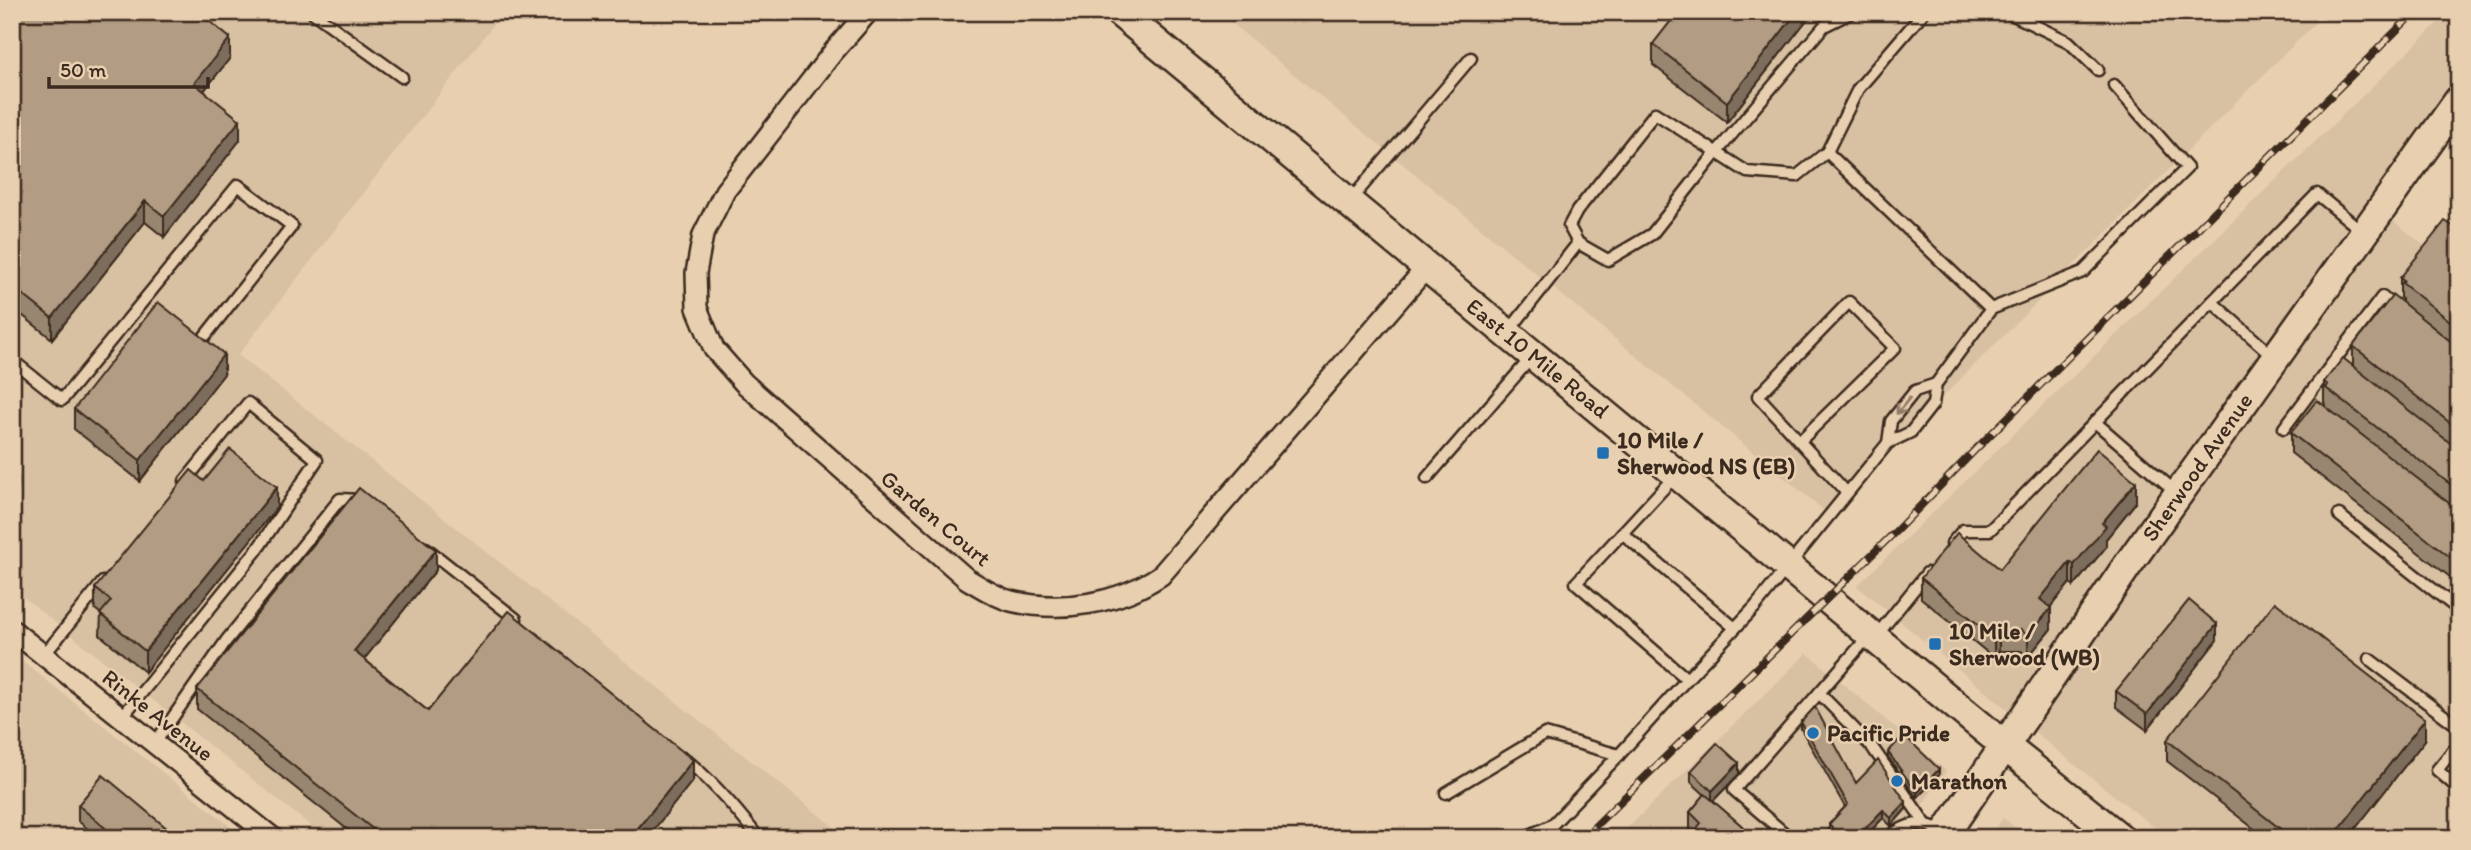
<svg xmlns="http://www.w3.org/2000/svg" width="2471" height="850" viewBox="0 0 2471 850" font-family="Itim,sans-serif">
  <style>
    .built { fill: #d8c0a2 }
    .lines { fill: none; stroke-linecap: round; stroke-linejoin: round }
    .lane-casing { stroke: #3b2a1e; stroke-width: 15 }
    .street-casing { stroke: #3b2a1e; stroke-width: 24 }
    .secondary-casing { stroke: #3b2a1e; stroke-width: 33 }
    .lane { stroke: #e8cfb0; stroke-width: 10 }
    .street { stroke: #e8cfb0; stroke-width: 19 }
    .secondary { stroke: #e8cfb0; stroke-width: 28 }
    .rail-casing { stroke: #3b2a1e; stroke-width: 8 }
    .rail { stroke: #e8cfb0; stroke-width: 5; stroke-dasharray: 16; stroke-linecap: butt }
    .wall { fill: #998671; stroke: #3b2a1e; stroke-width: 2 }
    .shaded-wall { fill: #7d6d5c; stroke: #3b2a1e; stroke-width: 2 }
    .building { fill: #b29c83; stroke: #3b2a1e; stroke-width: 2 }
    .oneway { stroke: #927c67 }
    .poi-dot { fill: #1f6fb2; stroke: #e8cfb0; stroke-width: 2.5 }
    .labels { text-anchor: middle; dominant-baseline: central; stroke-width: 5; stroke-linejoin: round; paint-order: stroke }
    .street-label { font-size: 23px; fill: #3b2a1e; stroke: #e8cfb0 }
    .poi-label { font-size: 23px; font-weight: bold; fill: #3b2a1e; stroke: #e8cfb0; text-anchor: start }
  </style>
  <rect width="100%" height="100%" fill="#e8cfb0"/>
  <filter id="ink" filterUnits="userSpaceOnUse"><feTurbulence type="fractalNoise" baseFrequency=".0143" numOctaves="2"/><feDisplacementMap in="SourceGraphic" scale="14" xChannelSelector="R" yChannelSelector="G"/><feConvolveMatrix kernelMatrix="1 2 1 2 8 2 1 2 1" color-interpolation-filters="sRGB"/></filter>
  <g filter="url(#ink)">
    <g class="built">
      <path d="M 12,12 L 503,12 L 238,355 L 848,838 L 326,838 L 12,588 Z"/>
      <path d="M 1218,12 L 2326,12 L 1827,513 Z"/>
      <path d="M 2449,12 L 2459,12 L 2459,64 L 2445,91 L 2369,202 L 2459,273 L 2459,838 L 2168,838 L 2074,764 L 1857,586 Z"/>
      <path d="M 12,653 L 219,817 L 243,838 L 12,838 Z"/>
      <path d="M 1807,653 L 1946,771 L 1899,838 L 1617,838 Z"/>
      <path d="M 2003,818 L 2028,838 L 1988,838 Z"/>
    </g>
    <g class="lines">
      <g class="lane-casing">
        <g id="lane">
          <path d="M 312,12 L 402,77"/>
          <path d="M 2007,12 L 2069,42 L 2098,70"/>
          <path d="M 1827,152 L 1858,89 L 1924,12"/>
          <path d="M 1349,202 L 1471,58"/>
          <path d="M 1578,243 L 1608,260 L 1652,234 L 1716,153 L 1824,26 L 1852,12"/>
          <path d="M 2212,302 L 2274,357"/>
          <path d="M 1991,309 L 2083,272 L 2187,168 L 2114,85"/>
          <path d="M 1509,331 L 1578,243 L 1569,226 L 1577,211 L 1655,113 L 1747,172 L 1797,176 L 1827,152 L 1991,309 L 1936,384 L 1933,404 L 1911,432 L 1888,443 L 1755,607 L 1687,679 L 1576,583 L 1675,476"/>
          <path d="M 12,360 L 62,400 L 238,185 L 292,226 L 205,336"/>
          <path d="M 2095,422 L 2177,493"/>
          <path d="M 2284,428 L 2382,297 L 2398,310"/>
          <path d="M 1800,441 L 1895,348 L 1849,302 L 1758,396 L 1847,493"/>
          <path d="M 1888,443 L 1891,421 L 1915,391 L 1936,384"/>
          <path d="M 1427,478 L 1531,358"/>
          <path d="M 2339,515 L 2459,610"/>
          <path d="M 1622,533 L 1735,628"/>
          <path d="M 1952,543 L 1963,530 L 1990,530 L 2317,194 L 2363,232"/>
          <path d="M 426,548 L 516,619"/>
          <path d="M 1877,635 L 1927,573"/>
          <path d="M 44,655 L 103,582"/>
          <path d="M 2369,659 L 2459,727"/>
          <path d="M 1819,693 L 1872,747 L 1925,823"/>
          <path d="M 122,717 L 257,550 L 317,460 L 248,403 L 185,481"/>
          <path d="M 155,743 L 226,641 L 340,499 L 361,500"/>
          <path d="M 2459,743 L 2437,770 L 2459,789"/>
          <path d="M 684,758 C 711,780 733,805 754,832 L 754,838"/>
          <path d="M 1446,793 L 1545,734 L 1619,755 L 1687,679"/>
          <path d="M 244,838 L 255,824"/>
          <path d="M 1523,838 L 1552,825 L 1619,755"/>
          <path d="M 1790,838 L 1734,790 L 1868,637"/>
          <path d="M 1887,838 C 1909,822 1919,820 1944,831"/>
          <path d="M 2458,838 L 2459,837"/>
        </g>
      </g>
      <g class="street-casing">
        <g id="street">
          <path d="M 868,12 L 834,51 L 725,191 L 703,235 L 696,273 L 697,308 L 714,349 L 744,383 L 967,579 C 981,587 995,597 1011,601 C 1062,613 1118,604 1161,575 L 1427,267"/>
          <path d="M 12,630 L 273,838"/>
        </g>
      </g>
      <g class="secondary-casing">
        <g id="secondary">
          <path d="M 1119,12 L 2005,746 L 2120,838"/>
          <path d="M 1942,838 L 2127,566 L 2459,100"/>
        </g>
      </g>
      <use href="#lane" class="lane"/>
      <use href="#street" class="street"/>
      <use href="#secondary" class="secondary"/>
      <g class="rail-casing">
        <path id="rail" d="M 1583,838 L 1897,530 L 1974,451 L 2415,12"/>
      </g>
      <use href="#rail" class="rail"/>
    </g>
    <g class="wall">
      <path d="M 12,12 L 230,58 L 204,91 L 240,140 L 164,237 L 145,222 L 52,339 L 12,307 Z"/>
      <path d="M 1678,12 L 1813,12 L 1727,122 L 1653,65 L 1653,44 Z"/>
      <path d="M 2459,230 L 2459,584 L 2291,453 L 2291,433 L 2326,407 L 2326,404 L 2324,403 L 2324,382 L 2353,365 L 2353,346 L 2402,302 L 2402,299 L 2400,298 L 2400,278 Z"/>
      <path d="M 224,374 L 140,481 L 74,429 L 74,409 Z"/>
      <path d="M 204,481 L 277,507 L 145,672 L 100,635 L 101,614 L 95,609 L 95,588 Z"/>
      <path d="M 2136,502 L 2106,539 L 2106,547 L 2074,586 L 2070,583 L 2050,607 L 2051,629 L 2028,657 L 2021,651 L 1999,651 L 1994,658 L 1921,598 L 1921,578 L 2000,569 Z"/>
      <path d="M 436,570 L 364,659 L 428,711 L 693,780 L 647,838 L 358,838 L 197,709 L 197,689 Z"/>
      <path d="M 2217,640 L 2147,730 L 2116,707 L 2116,691 Z"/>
      <path d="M 1801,722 L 1856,783 L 1906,809 L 1891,826 L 1883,818 L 1864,838 L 1834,838 L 1829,832 L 1829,824 L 1845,807 L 1801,729 Z"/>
      <path d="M 2167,740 L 2425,740 L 2348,838 L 2266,838 L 2167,761 Z"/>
      <path d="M 1888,752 L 1939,775 L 1917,798 L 1888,757 Z"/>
      <path d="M 1691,771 L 1739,774 L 1713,801 L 1756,838 L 1691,834 L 1690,833 L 1690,812 L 1705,795 L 1691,782 Z"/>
      <path d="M 78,805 L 169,838 L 99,838 L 78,821 Z"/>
    </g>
    <g class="shaded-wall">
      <path d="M 1797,12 L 1813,12 L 1727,122 L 1727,102 Z"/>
      <path d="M 230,38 L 230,58 L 194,103 L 194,83 Z"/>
      <path d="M 240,120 L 240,140 L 164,237 L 164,216 Z"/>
      <path d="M 145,201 L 145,222 L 52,339 L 52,318 Z"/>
      <path d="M 224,354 L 224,374 L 140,481 L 140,460 Z"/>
      <path d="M 18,478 L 18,489 L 12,496 L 12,486 Z"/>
      <path d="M 2136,482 L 2136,502 L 2106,539 L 2106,547 L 2074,586 L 2074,565 L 2102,523 Z"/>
      <path d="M 277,487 L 277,507 L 145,672 L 145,651 Z"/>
      <path d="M 436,550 L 436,570 L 354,672 L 354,651 Z"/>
      <path d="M 2070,562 L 2070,583 L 2040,620 L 2040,599 Z"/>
      <path d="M 2051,608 L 2051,629 L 2028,657 L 2028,636 Z"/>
      <path d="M 2217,624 L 2217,640 L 2147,730 L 2147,714 Z"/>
      <path d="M 1999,631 L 1999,651 L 1994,658 L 1994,637 Z"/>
      <path d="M 2425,719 L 2425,740 L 2348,838 L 2332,838 Z"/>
      <path d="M 693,760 L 693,780 L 647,838 L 630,838 Z"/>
      <path d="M 1739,763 L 1739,774 L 1712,802 L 1712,791 Z"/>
      <path d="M 1939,769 L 1939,775 L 1917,798 L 1917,793 Z"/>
      <path d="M 1906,802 L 1906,809 L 1891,826 L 1891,818 Z"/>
      <path d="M 1883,810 L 1883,818 L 1864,838 L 1856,838 Z"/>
      <path d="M 169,830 L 169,838 L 163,838 Z"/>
    </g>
    <g class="building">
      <path d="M 12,12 L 198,12 L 230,38 L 194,83 L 240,120 L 164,216 L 145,201 L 52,318 L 12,286 Z"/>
      <path d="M 1678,12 L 1797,12 L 1727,102 L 1653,44 Z"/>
      <path d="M 2445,221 L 2459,230 L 2459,267 L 2457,270 L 2459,272 L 2459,328 L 2402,283 L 2404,281 L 2400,278 Z"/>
      <path d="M 2393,295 L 2454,344 L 2459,344 L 2459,430 L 2353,346 Z"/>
      <path d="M 158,302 L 224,354 L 140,460 L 74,409 Z"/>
      <path d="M 2343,358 L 2454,446 L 2459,446 L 2459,491 L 2326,388 L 2328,385 L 2324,382 Z"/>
      <path d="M 2317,400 L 2454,507 L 2459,507 L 2459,564 L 2291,433 Z"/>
      <path d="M 230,449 L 277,487 L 145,651 L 100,614 L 111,601 L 95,588 L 191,470 L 204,481 Z"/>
      <path d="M 2097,449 L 2136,482 L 2102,523 L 2106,526 L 2074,565 L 2070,562 L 2040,599 L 2051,608 L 2028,636 L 2021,630 L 1999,631 L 1994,637 L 1921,578 L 1957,533 L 2000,569 Z"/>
      <path d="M 12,473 L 18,478 L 12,486 Z"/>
      <path d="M 359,488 L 436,550 L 354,651 L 428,711 L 509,611 L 693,760 L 630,838 L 384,838 L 197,689 Z"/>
      <path d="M 2189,600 L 2217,624 L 2147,714 L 2116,691 Z"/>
      <path d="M 2275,602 L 2425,719 L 2332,838 L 2292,838 L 2167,740 Z"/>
      <path d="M 1815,707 L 1856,783 L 1878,760 L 1906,802 L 1891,818 L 1883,810 L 1856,838 L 1842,838 L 1829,824 L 1848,804 L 1801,722 Z"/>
      <path d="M 1904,735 L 1939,769 L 1917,793 L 1888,752 Z"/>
      <path d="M 1717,743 L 1739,763 L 1712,791 L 1691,771 Z"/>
      <path d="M 103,775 L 169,830 L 163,838 L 117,838 L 78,805 Z"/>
      <path d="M 1705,794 L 1756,838 L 1689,838 L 1701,823 L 1690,812 Z"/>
    </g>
    <defs><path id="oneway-shaft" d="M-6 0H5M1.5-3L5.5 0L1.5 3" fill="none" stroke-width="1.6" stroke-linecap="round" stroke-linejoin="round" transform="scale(1.75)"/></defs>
    <use class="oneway" href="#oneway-shaft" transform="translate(1903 406) rotate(129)"/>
  </g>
  <g class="poi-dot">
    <rect x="1596" y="446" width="14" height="14" rx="3.5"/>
    <rect x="1928" y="637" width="14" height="14" rx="3.5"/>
    <circle cx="1813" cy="733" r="7"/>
    <circle cx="1897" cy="781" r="7"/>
  </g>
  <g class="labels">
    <g class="street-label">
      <text transform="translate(1538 358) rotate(39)">East 10 Mile Road</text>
      <text transform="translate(2197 467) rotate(-55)">Sherwood Avenue</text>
      <text transform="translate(936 518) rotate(40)">Garden Court</text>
      <text transform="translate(158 715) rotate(38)">Rinke Avenue</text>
    </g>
    <g class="poi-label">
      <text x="1617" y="440">10 Mile /<tspan x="1617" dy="26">Sherwood NS (EB)</tspan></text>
      <text x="1949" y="631">10 Mile /<tspan x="1949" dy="26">Sherwood (WB)</tspan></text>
      <text x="1827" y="733">Pacific Pride</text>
      <text x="1911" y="781">Marathon</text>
    </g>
  </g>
  <rect width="2471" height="850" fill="none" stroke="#e8cfb0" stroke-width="42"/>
  <rect x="21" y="21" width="2429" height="808" fill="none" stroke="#3b2a1e" stroke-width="2.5" filter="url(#ink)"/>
  <path d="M49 77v10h159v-10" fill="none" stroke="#3b2a1e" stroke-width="3.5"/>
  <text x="60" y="77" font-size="21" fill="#3b2a1e" stroke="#e8cfb0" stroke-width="5" paint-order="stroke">50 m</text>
</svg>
